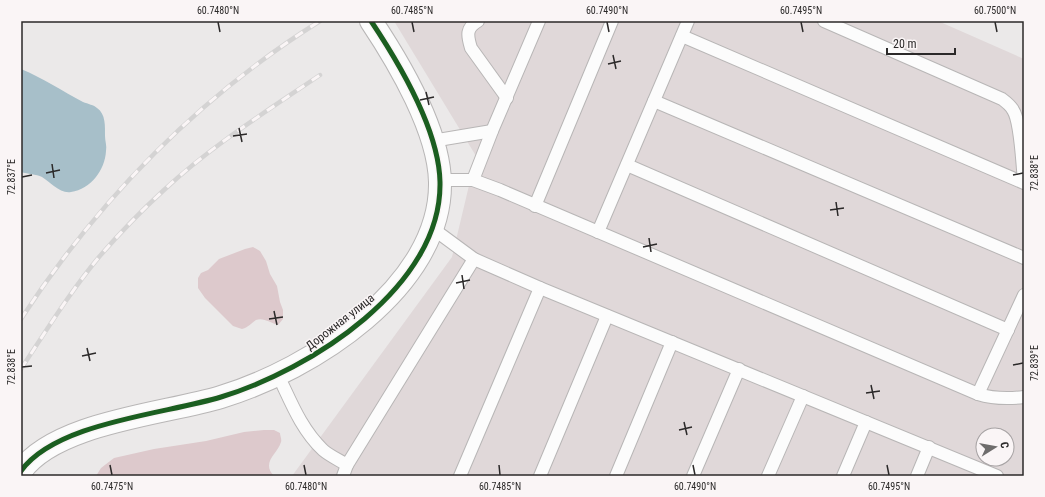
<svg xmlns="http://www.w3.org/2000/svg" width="1045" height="497" viewBox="0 0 1045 497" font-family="'Roboto Condensed',sans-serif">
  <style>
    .built { fill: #e0d8d9; fill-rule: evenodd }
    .green { fill: #ddc9cc }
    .water { fill: #a7bfc9 }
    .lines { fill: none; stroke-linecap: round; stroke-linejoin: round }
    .service-casing { stroke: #b8b6b6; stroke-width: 14 }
    .tertiary-casing { stroke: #b8b6b6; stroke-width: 24 }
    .service { stroke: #fcfcfc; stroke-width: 12 }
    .tertiary { stroke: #fcfcfc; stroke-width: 22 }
    .rail-casing { stroke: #d4d3d3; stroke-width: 4.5 }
    .rail { stroke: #faf5f6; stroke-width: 3; stroke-dasharray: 9; stroke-linecap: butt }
    .cycleway-casing { stroke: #faf5f6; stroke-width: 8 }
    .cycleway { stroke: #1b5e20; stroke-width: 5 }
    .ticks { fill: none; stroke: #2b2929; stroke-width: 1.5 }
    .labels { text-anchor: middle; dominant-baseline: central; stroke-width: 3; stroke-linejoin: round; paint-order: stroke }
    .street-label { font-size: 12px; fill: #2b2929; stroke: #faf5f6 }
    .neatline { fill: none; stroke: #2b2929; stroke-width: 1.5 }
    .ticks-label { font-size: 10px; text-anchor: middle; fill: #2b2929 }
  </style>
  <rect width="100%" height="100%" fill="#ebe9e9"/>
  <path class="built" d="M 394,21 L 938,21 L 1024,59 L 1024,476 L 292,476 L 452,257 L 476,156 ZM 983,435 L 1007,435 L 1007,459 L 983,459 Z"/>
  <g class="green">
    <path d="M 253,247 L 260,251 L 266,261 L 270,274 L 277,286 L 280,302 L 283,310 L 283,319 L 278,325 C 271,323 263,317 256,320 C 251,323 249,327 242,329 L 233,326 L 205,298 L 198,288 L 198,278 L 201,273 L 208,270 L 219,259 L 245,249 Z"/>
    <path d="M 264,430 L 274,430 L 280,433 C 280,436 282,439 281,442 C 277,455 261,462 274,476 L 96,476 L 101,468 L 114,458 L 154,449 L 206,441 L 244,432 Z"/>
  </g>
  <path class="water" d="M 21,69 C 43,78 62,91 83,102 C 88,104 94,105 97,108 C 106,114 105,127 105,136 C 105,141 107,146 106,151 C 105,170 91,189 71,192 C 60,194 50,182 42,177 C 36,174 28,174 21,172 Z"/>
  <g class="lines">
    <g class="service-casing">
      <g id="service">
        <path d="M 478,21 C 466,28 467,35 471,48 L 507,98"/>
        <path d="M 824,21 L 1002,99 C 1006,102 1011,106 1013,110 C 1021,122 1022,164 1024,180"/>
        <path d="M 682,36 L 1024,183"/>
        <path d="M 654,101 L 1024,258"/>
        <path d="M 432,141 L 492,131"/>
        <path d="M 627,165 L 1008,330"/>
        <path d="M 440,180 L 473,180 L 500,190 L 978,394 C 994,399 1008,399 1024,397"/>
        <path d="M 473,180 L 492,131 L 539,21"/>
        <path d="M 535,206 L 612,21"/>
        <path d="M 432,228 L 474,259 L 540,288 L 997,476"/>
        <path d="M 598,232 L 688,21"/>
        <path d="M 278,375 C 291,402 301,429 323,450 C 330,456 339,460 347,465 L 343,476"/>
        <path d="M 978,394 L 1024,295"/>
        <path d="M 347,465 L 474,259"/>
        <path d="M 460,476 L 540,288"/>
        <path d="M 540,476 L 607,316"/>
        <path d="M 616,476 L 672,342"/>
        <path d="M 693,476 L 739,369"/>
        <path d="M 768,476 L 803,396"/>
        <path d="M 843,476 L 866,422"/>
        <path d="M 917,476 L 929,447"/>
      </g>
    </g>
    <g class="tertiary-casing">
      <path id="tertiary" d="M 21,471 C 56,422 166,414 221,397 C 310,370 442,287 440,182 C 439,131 399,63 371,21"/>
    </g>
    <use href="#service" class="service"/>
    <use href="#tertiary" class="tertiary"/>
    <g class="rail-casing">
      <g id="rail">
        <path d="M 21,319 C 98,200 200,96 320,21"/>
        <path d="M 21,369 C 46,331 70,292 99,257 C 119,234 141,211 164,190 C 211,146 267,111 320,75"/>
      </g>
    </g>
    <use href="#rail" class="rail"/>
    <g class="cycleway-casing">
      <path id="cycleway" d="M 21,471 C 56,422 166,414 221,397 C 310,370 442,287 440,182 C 439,131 399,63 371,21"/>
    </g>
    <use href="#cycleway" class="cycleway"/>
  </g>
  <path class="ticks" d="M 218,22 L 220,32M 412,22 L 414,32M 607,22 L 609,32M 801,22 L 803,32M 995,22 L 997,32M 613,55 L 616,69M 608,64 L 621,61M 426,92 L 429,105M 420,100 L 434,97M 239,128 L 242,142M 233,136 L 247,134M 52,164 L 54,178M 46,173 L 60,170M 1013,175 L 1023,173M 22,177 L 32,175M 836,202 L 838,216M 830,210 L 844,208M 649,238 L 651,252M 643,247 L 657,244M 462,275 L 464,289M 456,283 L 470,280M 274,311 L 277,325M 269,319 L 283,317M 87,348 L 90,361M 82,356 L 96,353M 1013,365 L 1023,363M 22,367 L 32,366M 871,385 L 874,399M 866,393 L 880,391M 684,422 L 687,435M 679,430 L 692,427M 110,465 L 112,475M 304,465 L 306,475M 499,465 L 500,475M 693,465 L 695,475M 887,465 L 889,475"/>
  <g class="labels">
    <g class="street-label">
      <text transform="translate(340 322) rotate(-38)">Дорожная улица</text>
    </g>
  </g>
  <rect width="1045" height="497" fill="none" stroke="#faf5f6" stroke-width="44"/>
  <g transform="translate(995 447) rotate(79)"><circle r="19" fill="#faf5f6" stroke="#a7a3a4"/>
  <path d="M0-3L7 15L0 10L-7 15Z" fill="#6e6c6c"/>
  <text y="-6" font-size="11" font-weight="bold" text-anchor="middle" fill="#2b2929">С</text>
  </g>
  <path d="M887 48v6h68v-6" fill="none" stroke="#2b2929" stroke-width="2"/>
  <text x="893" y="48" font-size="12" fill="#2b2929" stroke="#faf5f6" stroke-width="3" paint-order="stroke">20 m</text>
  <rect x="22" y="22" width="1001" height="453" class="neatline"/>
  <g class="ticks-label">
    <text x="218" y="14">60.7480°N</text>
    <text x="412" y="14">60.7485°N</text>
    <text x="607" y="14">60.7490°N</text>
    <text x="801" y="14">60.7495°N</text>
    <text x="995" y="14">60.7500°N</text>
    <text transform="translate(1034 173) rotate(-90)" y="4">72.838°E</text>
    <text transform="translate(11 177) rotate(-90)" y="4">72.837°E</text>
    <text transform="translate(1034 363) rotate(-90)" y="4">72.839°E</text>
    <text transform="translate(11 367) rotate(-90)" y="4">72.838°E</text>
    <text x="112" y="490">60.7475°N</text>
    <text x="306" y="490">60.7480°N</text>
    <text x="500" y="490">60.7485°N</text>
    <text x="695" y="490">60.7490°N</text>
    <text x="889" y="490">60.7495°N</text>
  </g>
</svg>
